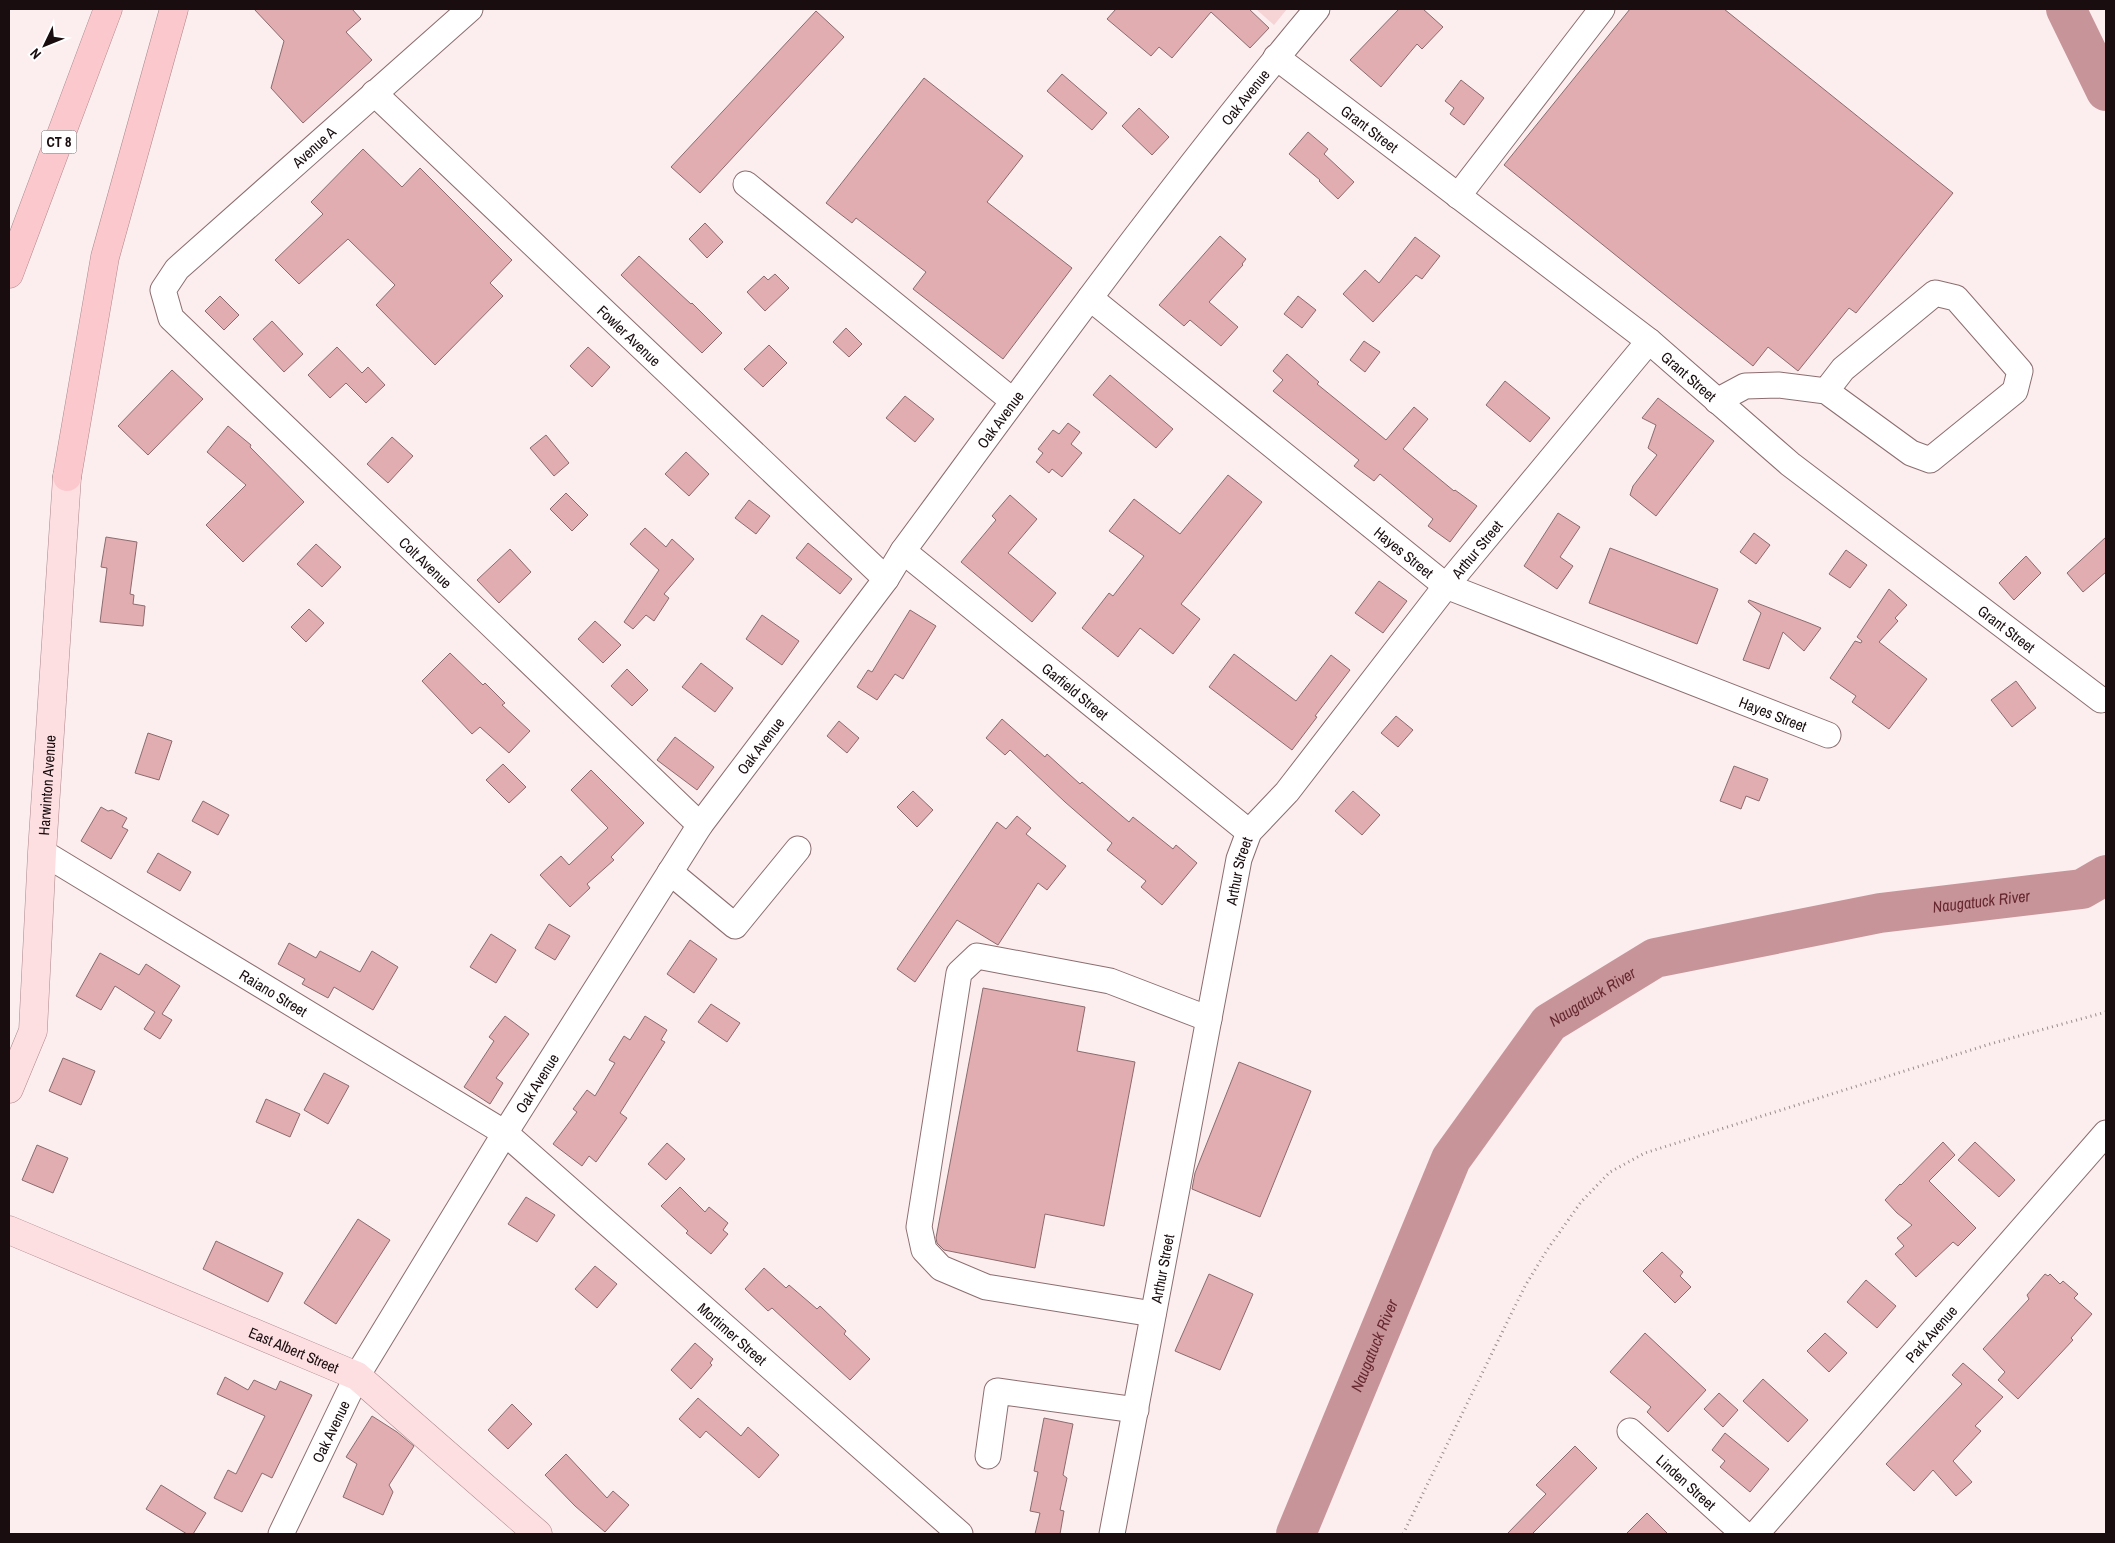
<svg xmlns="http://www.w3.org/2000/svg" width="2115" height="1543" viewBox="0 0 2115 1543" font-family="'Archivo Narrow',sans-serif">
  <style>
    .green { fill: #f6d3d5 }
    .lines { fill: none; stroke-linecap: round; stroke-linejoin: round }
    .river { stroke: #c79599; stroke-width: 40 }
    .building { fill: #e1adb1; stroke: #8b6b6e }
    .minor-casing { stroke: #8c6d6f; stroke-width: 27 }
    .major-casing { stroke: #ac878a; stroke-width: 29 }
    .highway-casing { stroke: #ac878a; stroke-width: 29 }
    .path { stroke: #998b8d; stroke-width: 3; stroke-dasharray: 1 4; stroke-linecap: butt }
    .minor { stroke: #fff; stroke-width: 25 }
    .major { stroke: #fddee1; stroke-width: 28 }
    .highway { stroke: #fbc8cd; stroke-width: 28 }
    .labels { text-anchor: middle; dominant-baseline: central; stroke-width: 4; stroke-linejoin: round; paint-order: stroke }
    .shield { fill: #fff; stroke: #5e5657; stroke-width: 1 }
    .shield-label { font-size: 14px; font-weight: bold; fill: #190d0f }
    .street-label { font-size: 15px; fill: #190d0f; stroke: #fff }
    .water-label { font-size: 16px; font-style: italic; fill: #672832; stroke: #fff }
  </style>
  <rect width="100%" height="100%" fill="#fcedee"/>
  <path class="green" d="M 1256,9 L 1287,9 L 1274,25 Z"/>
  <g class="lines">
    <g class="river">
      <path d="M 2066,9 L 2106,91"/>
      <path id="s1" d="M 1296,1534 L 1451,1159 L 1549,1023 L 1655,958 L 1880,913 L 2082,889 L 2106,875"/>
    </g>
  </g>
  <g class="building">
    <path d="M 254,9 L 352,9 L 361,19 L 346,32 L 372,60 L 303,123 L 271,88 L 284,41 Z"/>
    <path d="M 1116,9 L 1249,9 L 1269,28 L 1250,48 L 1211,12 L 1172,58 L 1159,47 L 1151,56 L 1107,19 Z"/>
    <path d="M 1399,9 L 1423,9 L 1443,27 L 1422,49 L 1417,44 L 1381,87 L 1350,60 Z"/>
    <path d="M 1630,9 L 1724,9 L 1953,193 L 1856,313 L 1849,308 L 1798,371 L 1768,347 L 1753,366 L 1504,165 Z"/>
    <path d="M 816,11 L 844,37 L 700,193 L 671,167 Z"/>
    <path d="M 1062,74 L 1107,113 L 1092,130 L 1047,91 Z"/>
    <path d="M 924,78 L 1023,156 L 987,202 L 1072,268 L 1003,359 L 913,289 L 926,272 L 856,218 L 852,223 L 826,203 Z"/>
    <path d="M 1461,80 L 1484,98 L 1464,125 L 1450,114 L 1454,108 L 1445,101 Z"/>
    <path d="M 1139,108 L 1169,137 L 1152,155 L 1122,126 Z"/>
    <path d="M 1308,132 L 1328,149 L 1324,154 L 1354,182 L 1338,199 L 1319,181 L 1320,180 L 1289,154 Z"/>
    <path d="M 363,149 L 402,187 L 420,168 L 512,260 L 490,283 L 503,296 L 435,365 L 376,305 L 395,285 L 348,239 L 299,284 L 275,260 L 323,214 L 311,202 Z"/>
    <path d="M 705,223 L 723,242 L 707,258 L 689,239 Z"/>
    <path d="M 1220,236 L 1246,259 L 1242,264 L 1243,265 L 1209,302 L 1238,327 L 1221,346 L 1190,320 L 1184,326 L 1159,305 Z"/>
    <path d="M 1415,237 L 1440,256 L 1422,279 L 1416,275 L 1373,322 L 1343,294 L 1365,270 L 1379,283 Z"/>
    <path d="M 639,256 L 691,304 L 692,303 L 722,333 L 702,353 L 621,275 Z"/>
    <path d="M 775,274 L 789,288 L 765,311 L 747,292 L 764,276 L 768,280 Z"/>
    <path d="M 220,296 L 239,315 L 224,330 L 205,311 Z"/>
    <path d="M 1298,296 L 1316,310 L 1302,328 L 1284,314 Z"/>
    <path d="M 272,321 L 303,354 L 284,372 L 253,339 Z"/>
    <path d="M 846,328 L 862,344 L 849,357 L 833,342 Z"/>
    <path d="M 1364,341 L 1380,352 L 1365,372 L 1350,360 Z"/>
    <path d="M 769,345 L 787,363 L 763,387 L 744,369 Z"/>
    <path d="M 337,347 L 362,373 L 368,367 L 385,385 L 366,403 L 346,383 L 330,398 L 308,375 Z"/>
    <path d="M 588,347 L 610,367 L 592,387 L 570,366 Z"/>
    <path d="M 1287,354 L 1319,382 L 1317,384 L 1386,440 L 1414,407 L 1428,419 L 1403,449 L 1454,491 L 1455,490 L 1477,506 L 1450,542 L 1428,526 L 1433,519 L 1380,474 L 1374,481 L 1354,466 L 1359,460 L 1273,391 L 1283,380 L 1273,371 Z"/>
    <path d="M 172,370 L 203,399 L 148,455 L 118,426 Z"/>
    <path d="M 1110,375 L 1173,429 L 1156,448 L 1093,395 Z"/>
    <path d="M 1505,381 L 1550,418 L 1530,442 L 1486,405 Z"/>
    <path d="M 905,396 L 934,419 L 915,442 L 886,418 Z"/>
    <path d="M 1658,398 L 1714,441 L 1656,516 L 1630,495 L 1633,486 L 1657,455 L 1648,448 L 1656,425 L 1642,418 Z"/>
    <path d="M 1068,423 L 1080,432 L 1071,444 L 1082,453 L 1062,477 L 1052,469 L 1049,473 L 1036,462 L 1043,453 L 1038,449 L 1053,430 L 1059,434 Z"/>
    <path d="M 228,426 L 251,445 L 250,447 L 304,502 L 243,562 L 206,525 L 246,485 L 207,452 Z"/>
    <path d="M 546,435 L 569,463 L 554,476 L 530,448 Z"/>
    <path d="M 392,437 L 413,456 L 388,483 L 367,464 Z"/>
    <path d="M 686,452 L 709,474 L 689,496 L 665,474 Z"/>
    <path d="M 1228,475 L 1262,502 L 1181,604 L 1200,619 L 1173,654 L 1140,628 L 1118,657 L 1082,628 L 1109,593 L 1113,596 L 1144,556 L 1109,531 L 1134,499 L 1180,534 Z"/>
    <path d="M 566,493 L 588,515 L 572,531 L 550,509 Z"/>
    <path d="M 1010,495 L 1037,519 L 1008,553 L 1056,593 L 1032,622 L 961,562 L 996,520 L 992,516 Z"/>
    <path d="M 749,500 L 770,516 L 756,534 L 735,518 Z"/>
    <path d="M 1558,513 L 1580,527 L 1560,557 L 1573,566 L 1557,589 L 1524,566 Z"/>
    <path d="M 645,528 L 666,547 L 672,539 L 694,559 L 664,594 L 669,598 L 654,621 L 646,615 L 633,629 L 624,622 L 659,570 L 630,544 Z"/>
    <path d="M 1754,533 L 1770,545 L 1756,564 L 1740,552 Z"/>
    <path d="M 106,537 L 137,542 L 130,594 L 134,595 L 133,604 L 145,606 L 143,626 L 100,622 L 107,568 L 101,567 Z"/>
    <path d="M 2106,537 L 2106,572 L 2083,592 L 2067,573 Z"/>
    <path d="M 808,543 L 852,579 L 840,594 L 796,558 Z"/>
    <path d="M 316,544 L 341,567 L 322,587 L 297,564 Z"/>
    <path d="M 1610,548 L 1718,589 L 1697,644 L 1589,603 Z"/>
    <path d="M 510,549 L 531,572 L 499,603 L 477,580 Z"/>
    <path d="M 1846,550 L 1867,565 L 1850,588 L 1829,574 Z"/>
    <path d="M 2026,556 L 2041,573 L 2014,600 L 1999,583 Z"/>
    <path d="M 1379,581 L 1407,601 L 1383,633 L 1355,613 Z"/>
    <path d="M 1889,589 L 1907,605 L 1895,618 L 1898,621 L 1879,642 L 1927,679 L 1889,729 L 1852,702 L 1856,696 L 1830,678 L 1855,641 L 1861,643 L 1862,641 L 1857,637 Z"/>
    <path d="M 1749,600 L 1809,623 L 1821,628 L 1804,651 L 1783,632 L 1769,669 L 1743,660 L 1761,613 L 1748,602 Z"/>
    <path d="M 309,609 L 324,623 L 306,642 L 291,627 Z"/>
    <path d="M 910,610 L 936,626 L 903,679 L 895,674 L 877,700 L 857,687 L 868,670 L 872,672 Z"/>
    <path d="M 762,615 L 799,641 L 782,665 L 746,639 Z"/>
    <path d="M 595,621 L 621,645 L 603,663 L 578,639 Z"/>
    <path d="M 450,653 L 483,685 L 485,683 L 505,703 L 502,705 L 530,731 L 509,753 L 480,727 L 472,734 L 422,681 Z"/>
    <path d="M 1234,654 L 1296,701 L 1331,655 L 1350,670 L 1315,716 L 1317,717 L 1292,750 L 1209,687 Z"/>
    <path d="M 701,663 L 733,688 L 715,712 L 682,687 Z"/>
    <path d="M 627,669 L 648,690 L 632,706 L 611,686 Z"/>
    <path d="M 2016,681 L 2036,708 L 2012,727 L 1991,700 Z"/>
    <path d="M 1396,716 L 1413,730 L 1398,747 L 1381,733 Z"/>
    <path d="M 1002,719 L 1045,757 L 1047,754 L 1080,784 L 1082,782 L 1129,822 L 1133,817 L 1173,849 L 1176,845 L 1197,863 L 1162,905 L 1141,887 L 1146,881 L 1107,850 L 1112,843 L 1065,802 L 1010,750 L 1005,755 L 986,738 Z"/>
    <path d="M 839,721 L 859,738 L 847,753 L 827,736 Z"/>
    <path d="M 148,733 L 172,741 L 159,780 L 135,773 Z"/>
    <path d="M 675,737 L 714,767 L 697,790 L 657,760 Z"/>
    <path d="M 503,764 L 526,787 L 509,803 L 486,780 Z"/>
    <path d="M 1734,766 L 1768,779 L 1759,801 L 1746,796 L 1741,809 L 1720,801 Z"/>
    <path d="M 591,770 L 644,823 L 611,857 L 614,860 L 587,884 L 590,888 L 570,907 L 540,875 L 561,856 L 569,865 L 608,828 L 571,790 Z"/>
    <path d="M 913,791 L 933,810 L 917,827 L 897,807 Z"/>
    <path d="M 1353,791 L 1380,815 L 1362,835 L 1335,811 Z"/>
    <path d="M 203,801 L 229,815 L 218,835 L 192,821 Z"/>
    <path d="M 101,807 L 108,811 L 112,810 L 127,818 L 122,827 L 128,830 L 111,859 L 81,841 Z"/>
    <path d="M 1017,816 L 1031,828 L 1026,834 L 1066,866 L 1047,890 L 1038,883 L 998,945 L 957,920 L 915,982 L 897,969 L 997,822 L 1006,829 Z"/>
    <path d="M 158,853 L 191,872 L 180,891 L 147,872 Z"/>
    <path d="M 549,924 L 570,936 L 555,960 L 535,948 Z"/>
    <path d="M 491,934 L 516,950 L 496,983 L 470,967 Z"/>
    <path d="M 690,940 L 717,959 L 694,993 L 667,974 Z"/>
    <path d="M 289,943 L 316,958 L 320,951 L 360,972 L 372,951 L 398,967 L 373,1010 L 334,987 L 328,998 L 302,984 L 305,979 L 278,964 Z"/>
    <path d="M 100,953 L 139,975 L 146,964 L 180,986 L 162,1014 L 172,1020 L 160,1039 L 144,1029 L 155,1012 L 115,986 L 101,1010 L 76,996 Z"/>
    <path d="M 983,988 L 1085,1007 L 1077,1051 L 1135,1062 L 1104,1226 L 1045,1214 L 1035,1268 L 944,1250 L 937,1243 L 936,1238 Z"/>
    <path d="M 711,1004 L 740,1023 L 727,1042 L 698,1022 Z"/>
    <path d="M 505,1016 L 529,1034 L 496,1078 L 503,1083 L 490,1104 L 464,1087 L 494,1041 L 489,1037 Z"/>
    <path d="M 645,1016 L 667,1030 L 661,1040 L 665,1042 L 620,1113 L 627,1118 L 596,1162 L 589,1156 L 582,1166 L 553,1144 L 577,1112 L 573,1109 L 587,1090 L 595,1096 L 615,1063 L 609,1060 L 624,1036 L 630,1040 Z"/>
    <path d="M 63,1058 L 95,1071 L 81,1105 L 49,1091 Z"/>
    <path d="M 1239,1062 L 1311,1091 L 1260,1217 L 1192,1189 L 1195,1173 Z"/>
    <path d="M 324,1073 L 349,1086 L 328,1124 L 304,1110 Z"/>
    <path d="M 266,1099 L 300,1114 L 290,1137 L 256,1122 Z"/>
    <path d="M 1943,1142 L 1955,1155 L 1929,1181 L 1976,1228 L 1958,1246 L 1953,1242 L 1916,1277 L 1895,1254 L 1904,1246 L 1897,1238 L 1912,1225 L 1897,1213 L 1885,1200 L 1900,1184 L 1901,1185 Z"/>
    <path d="M 1975,1142 L 2015,1180 L 1999,1197 L 1958,1160 Z"/>
    <path d="M 667,1143 L 685,1159 L 666,1180 L 648,1164 Z"/>
    <path d="M 37,1145 L 68,1158 L 53,1193 L 22,1180 Z"/>
    <path d="M 680,1187 L 705,1212 L 709,1207 L 728,1223 L 723,1230 L 728,1234 L 711,1254 L 686,1233 L 688,1231 L 661,1206 Z"/>
    <path d="M 526,1197 L 555,1215 L 537,1242 L 508,1224 Z"/>
    <path d="M 358,1219 L 390,1240 L 336,1324 L 304,1303 Z"/>
    <path d="M 216,1241 L 283,1273 L 268,1302 L 203,1269 Z"/>
    <path d="M 1662,1252 L 1683,1272 L 1680,1276 L 1691,1287 L 1675,1303 L 1643,1271 Z"/>
    <path d="M 595,1266 L 617,1284 L 597,1308 L 575,1289 Z"/>
    <path d="M 764,1268 L 786,1288 L 789,1285 L 817,1309 L 820,1306 L 846,1331 L 844,1334 L 870,1359 L 850,1380 L 772,1308 L 768,1311 L 745,1289 Z"/>
    <path d="M 1209,1274 L 1253,1294 L 1220,1370 L 1175,1351 Z"/>
    <path d="M 2045,1274 L 2048,1276 L 2050,1274 L 2060,1284 L 2063,1281 L 2078,1294 L 2074,1298 L 2092,1314 L 2071,1338 L 2073,1340 L 2018,1399 L 1998,1380 L 2005,1372 L 1983,1349 L 2029,1299 L 2027,1295 Z"/>
    <path d="M 1866,1280 L 1896,1306 L 1877,1328 L 1847,1302 Z"/>
    <path d="M 1645,1333 L 1706,1390 L 1668,1432 L 1647,1412 L 1651,1407 L 1610,1372 Z"/>
    <path d="M 1825,1333 L 1847,1353 L 1829,1372 L 1807,1351 Z"/>
    <path d="M 695,1343 L 713,1359 L 710,1363 L 712,1365 L 691,1389 L 671,1370 Z"/>
    <path d="M 1963,1363 L 2003,1397 L 1975,1426 L 1981,1431 L 1953,1461 L 1972,1482 L 1956,1496 L 1933,1470 L 1914,1491 L 1886,1464 L 1962,1384 L 1952,1375 Z"/>
    <path d="M 225,1377 L 248,1390 L 254,1380 L 276,1390 L 280,1381 L 312,1395 L 272,1478 L 262,1473 L 242,1512 L 214,1498 L 228,1470 L 236,1474 L 265,1416 L 217,1394 Z"/>
    <path d="M 1763,1379 L 1808,1420 L 1788,1442 L 1743,1401 Z"/>
    <path d="M 1719,1393 L 1738,1410 L 1723,1427 L 1704,1409 Z"/>
    <path d="M 698,1398 L 741,1436 L 748,1427 L 779,1455 L 759,1478 L 706,1431 L 700,1438 L 679,1419 Z"/>
    <path d="M 512,1404 L 532,1424 L 508,1449 L 488,1430 Z"/>
    <path d="M 372,1416 L 397,1432 L 414,1446 L 389,1485 L 393,1492 L 383,1515 L 343,1497 L 357,1464 L 346,1457 Z"/>
    <path d="M 1044,1418 L 1073,1424 L 1063,1475 L 1067,1478 L 1060,1510 L 1064,1511 L 1060,1534 L 1035,1534 L 1040,1513 L 1030,1511 L 1038,1472 L 1034,1471 Z"/>
    <path d="M 1725,1433 L 1769,1469 L 1750,1492 L 1720,1467 L 1725,1461 L 1712,1450 Z"/>
    <path d="M 1575,1446 L 1597,1468 L 1532,1534 L 1507,1534 L 1546,1494 L 1536,1485 Z"/>
    <path d="M 566,1454 L 607,1498 L 613,1491 L 629,1505 L 605,1532 L 575,1506 L 545,1475 Z"/>
    <path d="M 161,1485 L 206,1513 L 193,1534 L 187,1534 L 146,1509 Z"/>
    <path d="M 1647,1513 L 1668,1534 L 1626,1534 Z"/>
  </g>
  <g class="lines">
    <g class="minor-casing">
      <g id="minor">
        <path id="s2" d="M 470,9 L 177,269 L 163,290 L 171,318 L 700,825"/>
        <path id="s3" d="M 1276,57 L 1649,341 L 1790,464 L 2101,700"/>
        <path id="s4" d="M 374,93 L 886,579"/>
        <path d="M 746,184 L 1013,401"/>
        <path d="M 1458,196 L 1602,9"/>
        <path id="s5" d="M 1090,298 L 1446,586 L 1828,735"/>
        <path d="M 1717,401 L 1745,386 L 1778,385 L 1826,391 L 1911,453 L 1930,460 L 2015,391 L 2020,371 L 1956,298 L 1935,293 L 1843,369 L 1826,391"/>
        <path id="s6" d="M 903,551 L 1249,832"/>
        <path id="s7" d="M 42,852 L 505,1133 L 960,1534"/>
        <path d="M 670,872 L 735,926 L 798,849"/>
        <path d="M 1153,1314 L 986,1287 L 941,1268 L 924,1250 L 919,1227 L 959,973 L 977,956 L 1110,981 L 1209,1019"/>
        <path id="s8" d="M 1630,1431 L 1744,1534"/>
        <path d="M 988,1456 L 997,1391 L 1136,1410"/>
        <path id="s9" d="M 281,1534 L 357,1376 L 505,1133 L 700,825 L 886,579 L 903,551 C 1038,368 1171,183 1317,9"/>
        <path id="s10" d="M 1112,1534 L 1239,859 L 1249,832 L 1287,792 L 1446,586 L 1649,341"/>
        <path id="s11" d="M 1756,1534 L 2106,1133"/>
      </g>
    </g>
    <g class="major-casing">
      <g id="major">
        <path id="s12" d="M 9,1089 L 33,1031 L 42,852 L 67,477"/>
        <path id="s13" d="M 9,1230 L 357,1376 L 538,1534"/>
      </g>
    </g>
    <g class="highway-casing">
      <g id="highway">
        <path d="M 9,274 L 108,9"/>
        <path d="M 67,477 L 105,257 L 174,9"/>
      </g>
    </g>
    <path class="path" d="M 1403,1534 L 1525,1286 L 1547,1250 L 1581,1202 L 1610,1172 L 1645,1153 L 1990,1044 L 2106,1012"/>
    <use href="#minor" class="minor"/>
    <use href="#major" class="major"/>
    <use href="#highway" class="highway"/>
  </g>
  <g class="labels">
    <rect class="shield" x="41.5" y="130.5" width="35" height="23" rx="4"/>
    <g class="shield-label">
      <text x="59" y="142">CT 8</text>
    </g>
    <g class="street-label">
      <text stroke="none"><textPath href="#s9" startOffset="1734">Oak Avenue</textPath></text>
      <text stroke="none"><textPath href="#s3" startOffset="118">Grant Street</textPath></text>
      <text transform="translate(314 147) rotate(-42)">Avenue A</text>
      <text stroke="none"><textPath href="#s4" startOffset="352">Fowler Avenue</textPath></text>
      <text stroke="none"><textPath href="#s3" startOffset="522">Grant Street</textPath></text>
      <text stroke="none"><textPath href="#s9" startOffset="1329">Oak Avenue</textPath></text>
      <text stroke="none"><textPath href="#s10" startOffset="1079">Arthur Street</textPath></text>
      <text stroke="none"><textPath href="#s5" startOffset="404">Hayes Street</textPath></text>
      <text stroke="none"><textPath href="#s2" startOffset="799">Colt Avenue</textPath></text>
      <text stroke="none"><textPath href="#s3" startOffset="928">Grant Street</textPath></text>
      <text stroke="none"><textPath href="#s6" startOffset="222">Garfield Street</textPath></text>
      <text stroke="none"><textPath href="#s5" startOffset="809">Hayes Street</textPath></text>
      <text stroke="none"><textPath href="#s9" startOffset="924">Oak Avenue</textPath></text>
      <text stroke="none"><textPath href="#s12" startOffset="309">Harwinton Avenue</textPath></text>
      <text stroke="none"><textPath href="#s10" startOffset="675">Arthur Street</textPath></text>
      <text stroke="none"><textPath href="#s7" startOffset="271">Raiano Street</textPath></text>
      <text stroke="none"><textPath href="#s9" startOffset="519">Oak Avenue</textPath></text>
      <text stroke="none"><textPath href="#s10" startOffset="270">Arthur Street</textPath></text>
      <text stroke="none"><textPath href="#s11" startOffset="266">Park Avenue</textPath></text>
      <text stroke="none"><textPath href="#s7" startOffset="845">Mortimer Street</textPath></text>
      <text stroke="none"><textPath href="#s13" startOffset="309">East Albert Street</textPath></text>
      <text stroke="none"><textPath href="#s9" startOffset="114">Oak Avenue</textPath></text>
      <text stroke="none"><textPath href="#s8" startOffset="76">Linden Street</textPath></text>
    </g>
    <g class="water-label">
      <text stroke="none"><textPath href="#s1" startOffset="1029">Naugatuck River</textPath></text>
      <text stroke="none"><textPath href="#s1" startOffset="624">Naugatuck River</textPath></text>
      <text stroke="none"><textPath href="#s1" startOffset="204">Naugatuck River</textPath></text>
    </g>
  </g>
  <rect width="2115" height="1543" fill="none" stroke="#190d0f" stroke-width="20"/>
  <g transform="translate(45 45) rotate(227)" stroke="#ffffff" stroke-width="4" paint-order="stroke">
  <path d="M0-4L9 19L0 12L-9 19Z" fill="#190d0f"/>
  <text y="-8" font-size="14" font-weight="bold" text-anchor="middle" fill="#190d0f">N</text>
  </g>
</svg>
